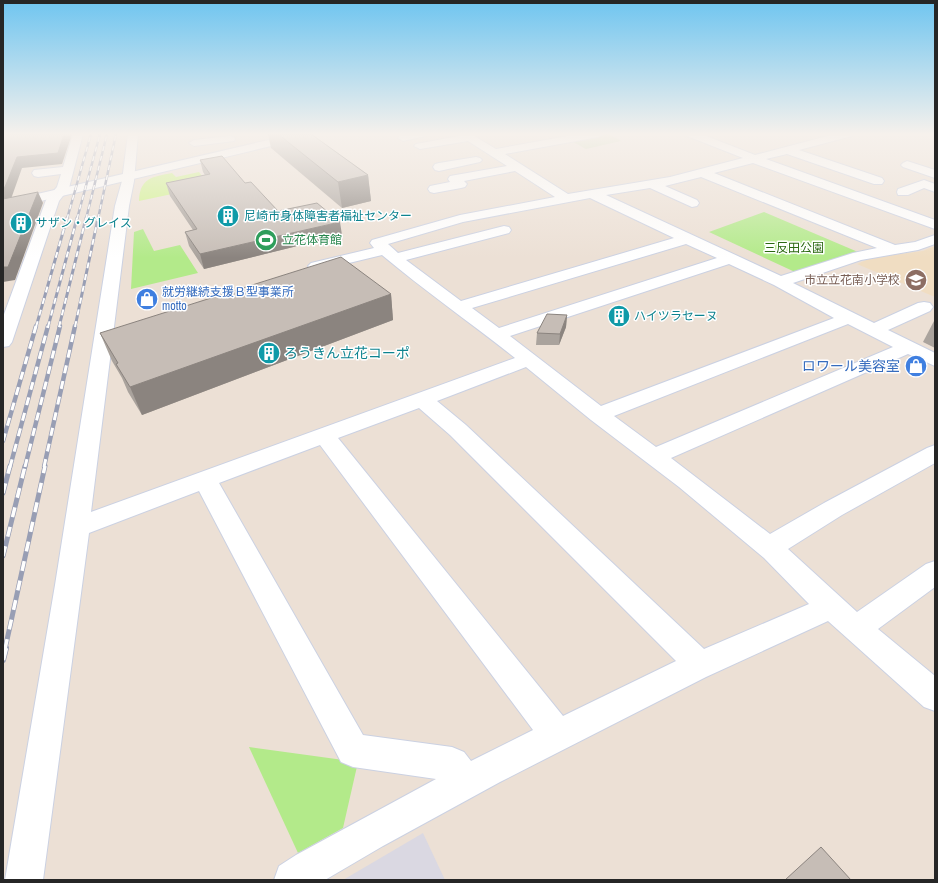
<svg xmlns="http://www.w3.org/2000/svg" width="938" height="883" viewBox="0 0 938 883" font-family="'Archivo Narrow','Noto Sans JP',sans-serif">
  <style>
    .industrial { fill: #dad8e2 }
    .education { fill: #f0ddc2 }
    .green { fill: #b3ea8a }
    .cemetery { fill: #c4d7aa }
    .pitch { fill: #cdf384 }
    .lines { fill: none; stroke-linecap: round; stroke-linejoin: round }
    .street-casing { stroke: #cbd1e2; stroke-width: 2 }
    .secondary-casing { stroke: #cbd1e2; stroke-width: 2 }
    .street { fill: #fff; fill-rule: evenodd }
    .secondary { fill: #fff; fill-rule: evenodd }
    .rail-far4-casing { stroke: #989eb4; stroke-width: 2.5 }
    .rail-far3-casing { stroke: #989eb4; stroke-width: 3 }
    .rail-far2-casing { stroke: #989eb4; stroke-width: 4.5 }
    .rail-far1-casing { stroke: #989eb4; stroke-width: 5 }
    .rail-casing { stroke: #989eb4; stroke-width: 6 }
    .rail-far4 { stroke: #fff; stroke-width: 1.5; stroke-dasharray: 5; stroke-linecap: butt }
    .rail-far3 { stroke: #fff; stroke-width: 2; stroke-dasharray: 6; stroke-linecap: butt }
    .rail-far2 { stroke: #fff; stroke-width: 3; stroke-dasharray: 8; stroke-linecap: butt }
    .rail-far1 { stroke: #fff; stroke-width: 3.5; stroke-dasharray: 10; stroke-linecap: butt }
    .rail { stroke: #fff; stroke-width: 4.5; stroke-dasharray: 14; stroke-linecap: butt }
    .wall { fill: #aaa39d }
    .shaded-wall { fill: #8b847f }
    .building { fill: #c6bdb6; stroke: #8b847f }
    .labels { text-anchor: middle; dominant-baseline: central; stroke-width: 3; stroke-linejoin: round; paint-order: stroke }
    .far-culture-label { font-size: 12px; fill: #0d838f; stroke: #fff; text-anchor: start }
    .far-leisure-label { font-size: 12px; fill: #27864d; stroke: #fff; text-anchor: start }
    .far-park-label { font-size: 12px; fill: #2b6911; stroke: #fff }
    .far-education-label { font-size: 12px; fill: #785e54; stroke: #fff; text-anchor: end }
    .far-shop-label { font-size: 12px; fill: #366cbe; stroke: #fff; text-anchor: start }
    .culture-label { font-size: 14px; fill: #0d838f; stroke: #fff; text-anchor: start }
    .shop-label { font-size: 14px; fill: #366cbe; stroke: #fff; text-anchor: end }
  </style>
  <rect width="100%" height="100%" fill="#ece0d5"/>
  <path class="industrial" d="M 423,833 L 445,880 L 343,880 Z"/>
  <path class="education" d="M 935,246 L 935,297 L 857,264 L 871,258 L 923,251 Z"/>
  <g class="green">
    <path d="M 764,212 L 858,252 L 795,272 L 709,232 Z"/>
    <path d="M 143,229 L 154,251 L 180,245 L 198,273 L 131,289 L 134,232 Z"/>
    <path d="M 249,747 L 358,762 L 343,828 L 298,853 Z"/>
  </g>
  <path class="cemetery" d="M 605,134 L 609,134 L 621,141 L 586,149 L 573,142 Z"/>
  <path class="pitch" d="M 199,172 L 210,186 L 139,201 C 140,177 153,177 172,173 L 176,177 Z"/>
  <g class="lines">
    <g class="street-casing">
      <g id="street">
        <path d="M 73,134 L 83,134 L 69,188 L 59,201 L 12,342 L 9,346 L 3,347 L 3,317 L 46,200 L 57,187 L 61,174 L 38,177 L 34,176 L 32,173 L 34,170 L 63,167 Z"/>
        <path d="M 128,134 L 138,134 L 134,181 L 129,206 L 91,512 L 515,358 C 471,323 425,291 382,255 L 316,271 L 311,269 L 308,266 L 311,263 L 374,248 L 370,243 L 372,240 L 460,215 L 555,197 L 515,171 L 464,181 L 467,184 L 465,187 L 461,188 L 434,193 L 430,192 L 428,189 L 430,186 L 450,182 L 448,179 L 450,176 L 507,166 L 468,141 L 420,149 L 414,146 L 416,144 L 459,136 L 458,134 L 471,134 L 496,149 L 579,134 L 603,134 L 598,137 L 505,154 L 568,194 L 670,177 L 743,158 L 687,136 L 686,134 L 701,134 L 755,155 L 835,134 L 853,134 L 852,136 L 799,150 L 882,178 L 884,181 L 882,184 L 874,184 L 787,154 L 766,159 L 935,220 L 935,229 L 753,163 L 714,173 L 895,245 L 915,242 L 935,235 L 935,244 L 918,250 L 861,260 L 793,283 L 874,323 L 918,303 L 924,302 L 930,303 L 933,307 L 930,311 L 888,330 L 935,353 L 935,366 L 908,354 L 671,458 L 770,534 L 824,503 L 927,448 L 935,445 L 935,463 L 842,515 L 788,549 L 857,612 L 926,564 L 935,561 L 935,587 L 878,629 L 935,676 L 935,711 L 924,707 L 828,621 L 706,677 L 500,782 L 383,846 L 325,880 L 274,880 L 279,866 L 296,855 L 436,779 L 353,767 L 341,762 L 199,491 L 89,533 L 43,880 L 5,880 L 55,585 L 115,206 L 122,181 ZM 701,177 L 877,248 L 853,253 L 781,276 L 606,195 L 650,188 L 692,207 L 697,206 L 699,203 L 697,200 L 665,186 ZM 590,198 L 674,238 L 461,301 L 406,260 L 509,233 L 511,230 L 509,227 L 504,226 L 398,253 L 388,244 L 463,222 ZM 686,244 L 717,258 L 499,328 L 472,308 ZM 729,264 L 774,285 L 834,318 L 601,406 L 510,336 ZM 848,324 L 893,347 L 656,447 L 614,416 ZM 526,367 L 591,420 L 679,487 L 764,558 L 809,604 L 704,649 L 466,425 L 437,401 ZM 419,408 L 450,435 L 676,661 L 563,716 L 338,438 ZM 320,445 L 533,730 L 471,761 L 464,752 L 452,747 L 363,735 L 219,483 Z"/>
        <path d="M 406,134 L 427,134 L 426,136 L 403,141 L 398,138 L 399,136 Z"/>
        <path d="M 230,136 L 234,137 L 235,139 L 234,141 L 194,146 L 189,143 L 194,140 Z"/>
        <path d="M 476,157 L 480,158 L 482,160 L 480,162 L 439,171 L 435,170 L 433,167 L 435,164 L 439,163 Z"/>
        <path d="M 907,161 L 935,170 L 935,178 L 903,167 L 901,165 L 903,163 Z"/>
        <path d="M 924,180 L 935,184 L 935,192 L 924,188 L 908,195 L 898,195 L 897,192 L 898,189 Z"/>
      </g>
    </g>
    <g class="secondary-casing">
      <path id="secondary" d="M 294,134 L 314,134 L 309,137 L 3,210 L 3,202 Z"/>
    </g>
    <use href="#street" class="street"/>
    <use href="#secondary" class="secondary"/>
    <g class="rail-far4-casing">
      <g id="rail-far4">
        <path d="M 67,219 L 91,134"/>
        <path d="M 77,219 L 100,134"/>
        <path d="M 86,219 L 107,134"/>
        <path d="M 98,219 L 116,134"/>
      </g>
    </g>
    <g class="rail-far3-casing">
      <g id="rail-far3">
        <path d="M 36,327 L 67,218"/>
        <path d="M 48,327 L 77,218"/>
        <path d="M 59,327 L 86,218"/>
        <path d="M 75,327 L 98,218"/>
      </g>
    </g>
    <g class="rail-far2-casing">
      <g id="rail-far2">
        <path d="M 3,441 L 36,326"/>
        <path d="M 10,467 L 48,326"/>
        <path d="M 25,467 L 60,326"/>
        <path d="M 44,467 L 75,326"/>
      </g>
    </g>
    <g class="rail-far1-casing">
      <g id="rail-far1">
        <path d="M 3,493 L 10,466"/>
        <path d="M 3,556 L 25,466"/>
        <path d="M 5,649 L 45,466"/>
      </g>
    </g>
    <g class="rail-casing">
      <path id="rail" d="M 3,660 L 6,648"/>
    </g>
    <use href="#rail-far4" class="rail-far4"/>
    <use href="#rail-far3" class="rail-far3"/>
    <use href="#rail-far2" class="rail-far2"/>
    <use href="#rail-far1" class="rail-far1"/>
    <use href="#rail" class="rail"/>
  </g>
  <g class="wall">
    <path d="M 268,134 L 311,134 L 368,175 L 371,201 L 342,208 L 271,148 Z"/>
    <path d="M 200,160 L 245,183 L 278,211 L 342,235 L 204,269 L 189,246 L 185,232 L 193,230 L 170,196 L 166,183 L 205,175 L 203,172 Z"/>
    <path d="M 391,294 L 393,320 L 142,415 L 128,392 L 122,378 L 112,361 L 100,333 Z"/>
    <path d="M 567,315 L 566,327 L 559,345 L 536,345 L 537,333 Z"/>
    <path d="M 935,320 L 935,348 L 923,342 L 934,321 Z"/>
  </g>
  <g class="shaded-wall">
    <path d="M 64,134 L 72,134 L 62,164 L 22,168 L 11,199 L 3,201 L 3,188 L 17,157 Z"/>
    <path d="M 368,175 L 371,201 L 342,208 L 338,182 Z"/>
    <path d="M 38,192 L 43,203 L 15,280 L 3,282 L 3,267 Z"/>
    <path d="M 340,222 L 342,235 L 204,269 L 200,254 Z"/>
    <path d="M 391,294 L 393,320 L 142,415 L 130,387 Z"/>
    <path d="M 567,315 L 566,327 L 559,345 L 560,334 Z"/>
  </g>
  <g class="building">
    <path d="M 3,134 L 64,134 L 58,153 L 17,157 L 5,187 L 3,188 Z"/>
    <path d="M 278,134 L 311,134 L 368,175 L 338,182 Z"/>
    <path d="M 222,156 L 245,183 L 251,182 L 278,211 L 317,203 L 340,222 L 200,254 L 185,232 L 197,229 L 166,183 L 210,174 L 200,160 Z"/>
    <path d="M 38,192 L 8,267 L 3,267 L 3,199 Z"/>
    <path d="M 341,257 L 391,294 L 130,387 L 116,364 L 118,363 L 100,333 Z"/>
    <path d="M 547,314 L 567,315 L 560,334 L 537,333 Z"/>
    <path d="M 821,847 L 851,880 L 785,880 Z"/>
  </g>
  <linearGradient id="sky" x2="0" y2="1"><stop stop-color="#6fc5f0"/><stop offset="0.52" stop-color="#f6f1ec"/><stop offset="1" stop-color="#f6f1ec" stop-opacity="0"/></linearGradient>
  <rect width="938" height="258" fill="url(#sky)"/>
  <defs>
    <g id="building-disc" transform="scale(1.15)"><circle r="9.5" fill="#0f9aa8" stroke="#fff"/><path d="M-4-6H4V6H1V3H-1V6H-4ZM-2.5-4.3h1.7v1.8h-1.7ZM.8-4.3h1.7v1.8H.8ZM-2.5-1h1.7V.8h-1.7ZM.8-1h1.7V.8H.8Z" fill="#fff"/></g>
    <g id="stadium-disc" transform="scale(1.15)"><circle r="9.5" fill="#2e9e5b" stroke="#fff"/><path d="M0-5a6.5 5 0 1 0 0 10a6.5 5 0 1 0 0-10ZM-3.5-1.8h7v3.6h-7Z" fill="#fff"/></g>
    <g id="school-disc" transform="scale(1.15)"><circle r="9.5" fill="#8d6e63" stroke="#fff"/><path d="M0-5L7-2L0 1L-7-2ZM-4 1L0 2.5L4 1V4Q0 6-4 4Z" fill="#fff"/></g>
    <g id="shop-disc" transform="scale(1.15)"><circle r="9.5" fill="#3f7fe0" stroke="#fff"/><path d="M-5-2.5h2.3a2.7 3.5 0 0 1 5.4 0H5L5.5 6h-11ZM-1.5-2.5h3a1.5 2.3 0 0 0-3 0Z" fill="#fff"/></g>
  </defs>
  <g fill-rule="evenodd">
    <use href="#building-disc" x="228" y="216"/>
    <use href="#building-disc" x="21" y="223"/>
    <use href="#stadium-disc" x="266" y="240"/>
    <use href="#school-disc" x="916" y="280"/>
    <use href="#shop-disc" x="147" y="299"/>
    <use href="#building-disc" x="619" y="316"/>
    <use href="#building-disc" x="269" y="353"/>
    <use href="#shop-disc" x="916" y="366"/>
  </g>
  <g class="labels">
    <g class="far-culture-label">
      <text x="244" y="216">尼崎市身体障害者福祉センター</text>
      <text x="36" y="223">サザン・グレイス</text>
      <text x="634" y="316">ハイツラセーヌ</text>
    </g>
    <g class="far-leisure-label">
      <text x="282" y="240">立花体育館</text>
    </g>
    <g class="far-park-label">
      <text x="794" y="248">三反田公園</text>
    </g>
    <g class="far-education-label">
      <text x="900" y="280">市立立花南小学校</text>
    </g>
    <g class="far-shop-label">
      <text x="162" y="292">就労継続支援Ｂ型事業所<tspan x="162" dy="14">motto</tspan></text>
    </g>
    <g class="culture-label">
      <text x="284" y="353">ろうきん立花コーポ</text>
    </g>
    <g class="shop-label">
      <text x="900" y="366">ロワール美容室</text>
    </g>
  </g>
  <rect width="938" height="883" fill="none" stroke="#262626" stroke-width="8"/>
</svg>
